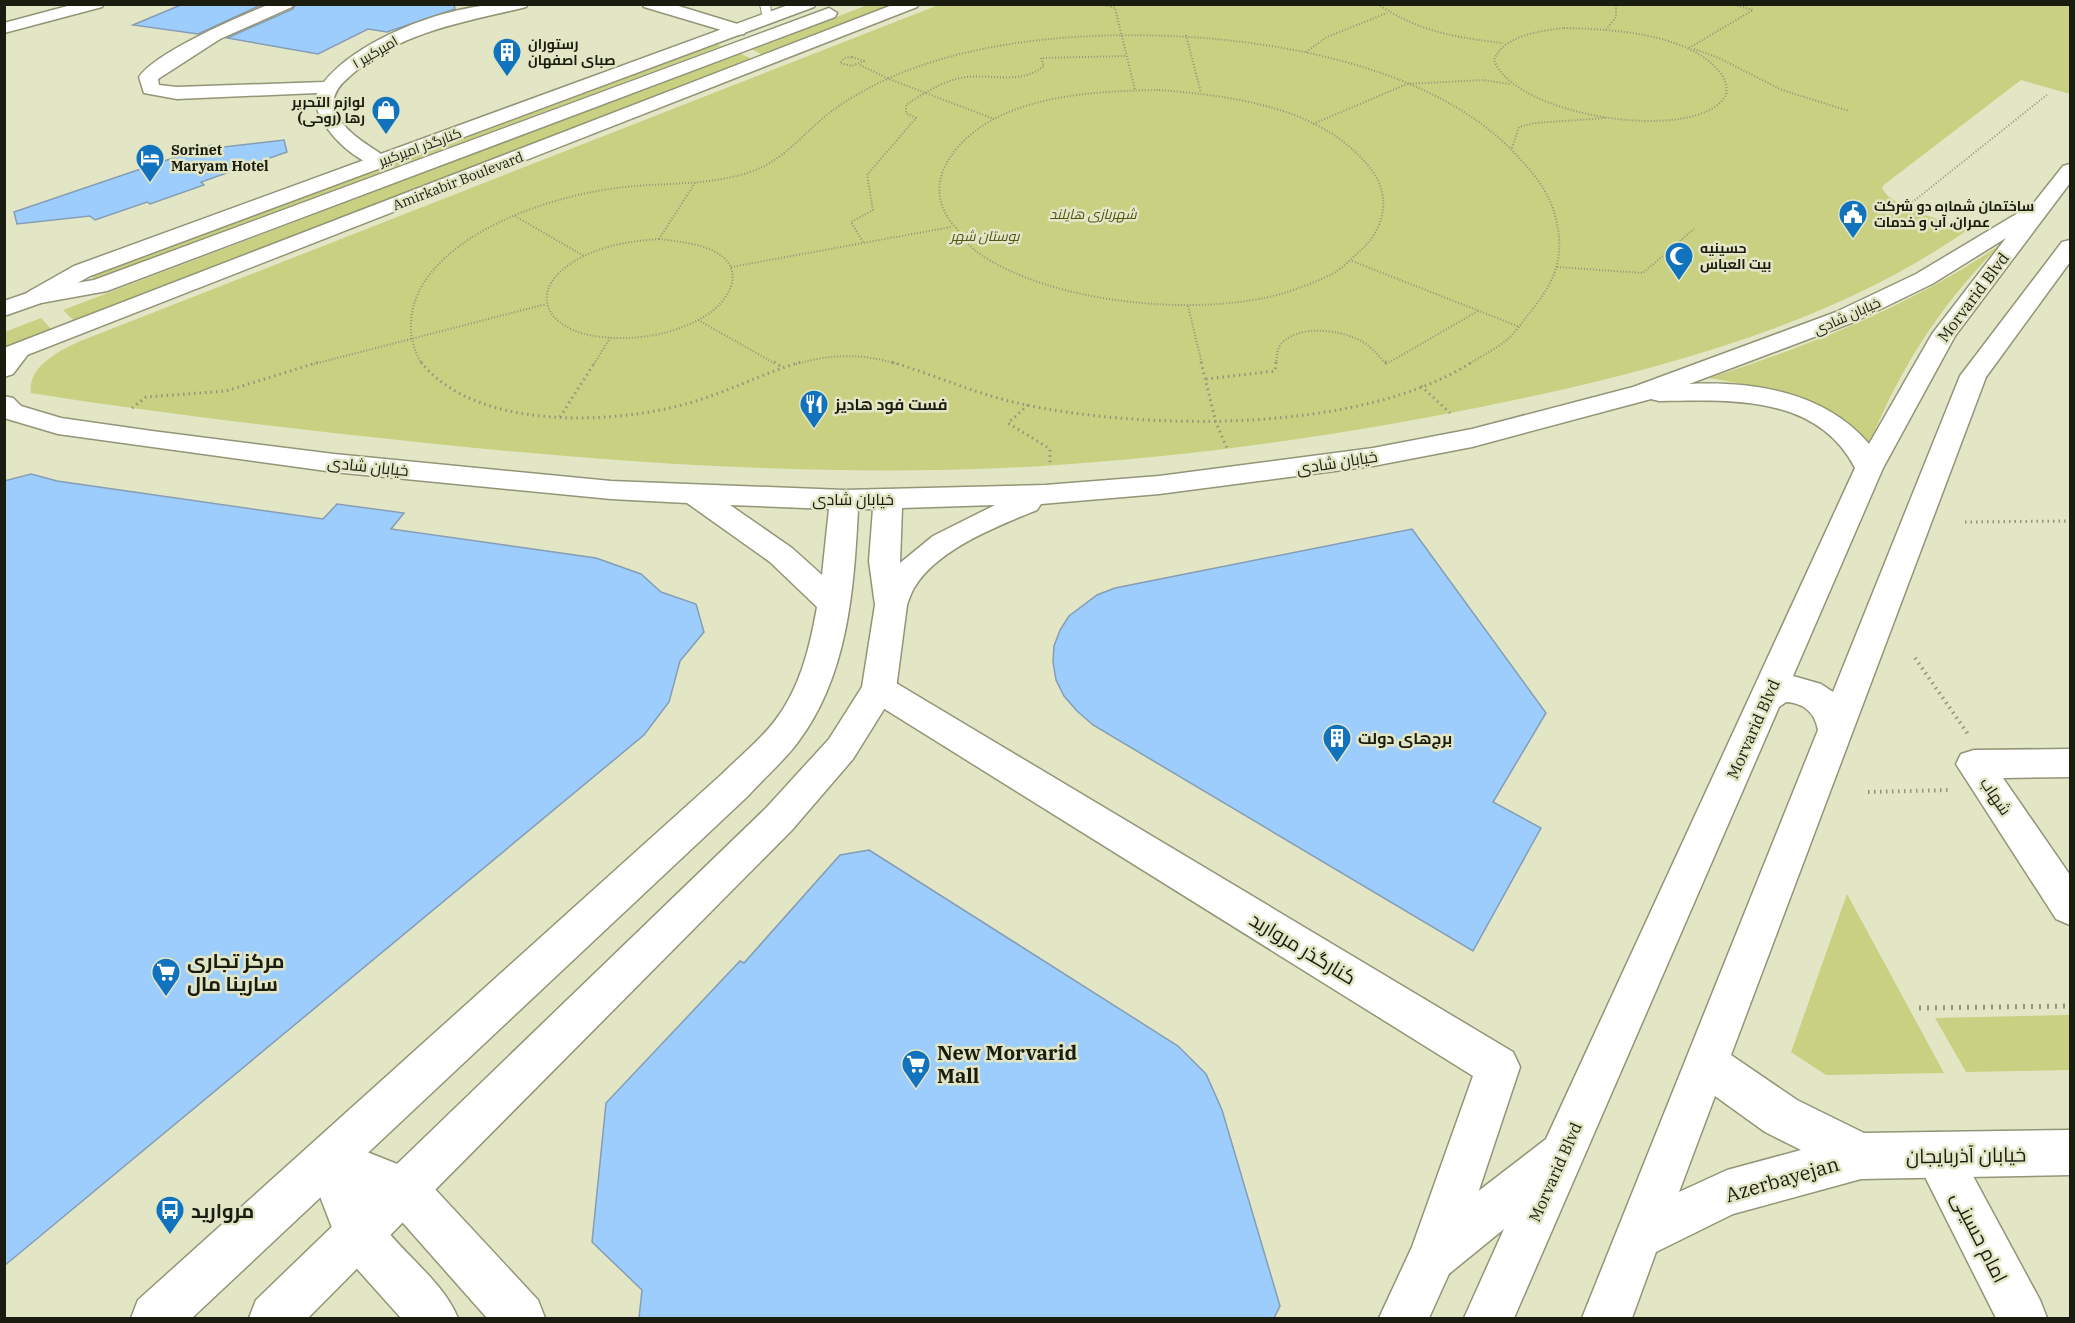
<svg xmlns="http://www.w3.org/2000/svg" width="2075" height="1323" viewBox="0 0 2075 1323" font-family="'IBM Plex Serif',Cairo,serif">
  <style>
    .green { fill: #c9d081 }
    .building { fill: #9dcdfd; stroke: #859db5; stroke-width: 1.5 }
    .lines { fill: none; stroke-linecap: round; stroke-linejoin: round }
    .service-casing { stroke: #929576; stroke-width: 2 }
    .minor-casing { stroke: #929576; stroke-width: 3 }
    .tertiary-casing { stroke: #929576; stroke-width: 3 }
    .primary-casing { stroke: #929576; stroke-width: 3 }
    .path-far3 { stroke: #92957c; stroke-width: 2; stroke-dasharray: 1 2; stroke-linecap: butt }
    .path-far2 { stroke: #92957c; stroke-width: 3; stroke-dasharray: 1.5 4; stroke-linecap: butt }
    .path-far1 { stroke: #92957c; stroke-width: 4; stroke-dasharray: 1.5 4.5; stroke-linecap: butt }
    .path { stroke: #92957c; stroke-width: 5; stroke-dasharray: 2 6; stroke-linecap: butt }
    .service { fill: #fff; fill-rule: evenodd }
    .minor { fill: #fff; fill-rule: evenodd }
    .tertiary { fill: #fff; fill-rule: evenodd }
    .primary { fill: #fff; fill-rule: evenodd }
    .labels { text-anchor: middle; dominant-baseline: central; stroke-width: 5; stroke-linejoin: round; paint-order: stroke }
    .far-poi-label { font-size: 14px; font-weight: bold; fill: #1b1c10; stroke: #e2e6c5; text-anchor: start }
    .far-street-label { font-size: 14px; fill: #1b1c10; stroke: #e2e6c5 }
    .far-park-label { font-size: 14px; font-style: italic; fill: #505417; stroke: #e2e6c5 }
    .street-label { font-size: 16px; fill: #1b1c10; stroke: #e2e6c5 }
    .poi-label { font-size: 16px; font-weight: bold; fill: #1b1c10; stroke: #e2e6c5; text-anchor: start }
    .near-street-label { font-size: 20px; fill: #1b1c10; stroke: #e2e6c5 }
    .near-poi-label { font-size: 20px; font-weight: bold; fill: #1b1c10; stroke: #e2e6c5; text-anchor: start }
  </style>
  <rect width="100%" height="100%" fill="#e2e6c5"/>
  <g class="green">
    <path d="M 941,4 L 2070,5 L 2070,94 L 2021,80 L 1885,184 L 1882,187 C 1886,206 1951,223 1969,229 C 1833,324 1665,368 1505,402 C 1353,434 1198,456 1042,466 C 836,478 631,464 426,443 C 294,429 162,414 31,393 C 27,367 59,351 78,342 Z"/>
    <path d="M 868,5 L 894,5 L 763,55 L 751,49 Z"/>
    <path d="M 716,43 L 721,46 L 94,279 L 90,275 Z"/>
    <path d="M 739,53 L 752,59 L 73,320 L 63,310 Z"/>
    <path d="M 2000,245 C 1941,304 1902,365 1870,442 C 1819,399 1773,389 1709,378 C 1812,345 1910,306 2000,245 Z"/>
    <path d="M 41,318 L 51,329 L 5,347 L 5,332 Z"/>
    <path d="M 1847,894 L 1944,1073 L 1826,1075 L 1791,1052 Z"/>
    <path d="M 2070,1015 L 2070,1070 L 1966,1072 L 1935,1018 Z"/>
  </g>
  <g class="building">
    <path d="M 183,4 L 263,4 L 198,34 L 133,25 Z"/>
    <path d="M 296,4 L 454,4 L 455,9 L 387,32 L 368,29 L 318,54 L 227,38 L 293,9 Z"/>
    <path d="M 284,140 L 287,152 L 201,182 L 204,185 L 150,204 L 147,202 L 95,220 L 90,216 L 17,224 L 14,212 L 211,145 L 215,148 Z"/>
    <path d="M 31,474 L 57,481 L 323,519 L 337,504 L 404,513 L 391,529 L 596,558 L 641,574 L 661,592 L 696,604 L 704,632 L 680,661 L 669,702 L 644,735 L 4,1266 L 4,481 Z"/>
    <path d="M 1412,529 L 1546,713 L 1493,802 L 1541,828 L 1473,951 L 1093,725 L 1077,711 L 1064,696 L 1056,680 L 1053,662 L 1054,646 L 1060,630 L 1069,616 L 1097,595 L 1115,588 Z"/>
    <path d="M 869,850 L 1178,1046 L 1206,1074 L 1222,1110 L 1280,1306 L 1274,1318 L 639,1318 L 642,1290 L 592,1242 L 606,1103 L 740,961 L 744,963 L 840,855 Z"/>
  </g>
  <g class="lines">
    <g class="service-casing">
      <path id="service" d="M 760,4 L 770,4 L 772,21 L 763,19 Z"/>
    </g>
    <g class="minor-casing">
      <g id="minor">
        <path d="M 270,4 L 294,4 L 292,7 L 220,39 L 158,79 L 159,85 L 177,87 L 324,82 C 358,40 437,10 490,5 C 503,3 516,4 528,4 L 526,7 C 462,23 400,31 349,77 C 338,86 329,98 336,113 C 345,133 370,146 387,158 L 390,162 L 387,166 C 362,172 307,120 317,93 L 177,99 L 144,93 L 139,77 C 156,52 240,16 270,4 Z"/>
        <path d="M 642,4 L 672,4 L 744,26 L 747,30 L 744,34 L 738,35 L 644,7 Z"/>
        <path d="M 879,676 L 891,680 L 1513,1052 L 1520,1067 L 1457,1256 L 1429,1318 L 1379,1318 L 1412,1247 L 1473,1076 L 867,698 L 862,689 L 867,680 Z"/>
        <path d="M 2070,749 L 2070,777 L 2003,778 L 2070,875 L 2070,925 L 2056,919 L 1956,764 L 1961,754 L 1974,750 Z"/>
        <path d="M 1937,1132 L 1953,1139 L 2040,1300 L 2047,1318 L 1996,1318 L 1914,1155 L 1921,1139 Z"/>
        <path d="M 329,1137 L 420,1173 L 538,1300 L 545,1318 L 487,1318 L 388,1206 L 367,1198 C 386,1245 438,1271 458,1318 L 401,1318 L 341,1251 L 306,1160 L 313,1144 Z"/>
      </g>
    </g>
    <g class="tertiary-casing">
      <g id="tertiary">
        <path d="M 791,4 L 816,4 L 814,7 L 90,276 L 44,302 L 36,304 L 28,302 L 24,297 L 28,292 L 74,266 Z"/>
        <path d="M 2070,164 L 2070,183 L 1955,336 L 1883,468 L 1793,676 L 1821,684 L 1833,692 L 1960,376 L 2062,242 L 2070,240 L 2070,262 L 1986,377 L 1731,1055 L 1797,1100 L 1864,1133 L 2070,1130 L 2070,1175 L 1861,1179 L 1733,1214 L 1656,1252 L 1632,1318 L 1582,1318 L 1818,730 C 1815,713 1804,703 1786,702 L 1779,707 L 1514,1318 L 1464,1318 L 1504,1229 L 1450,1273 L 1433,1280 L 1416,1273 L 1409,1256 L 1416,1239 L 1546,1139 L 1855,468 C 1817,394 1729,400 1659,401 L 1651,399 L 1472,447 L 1373,466 L 1159,494 L 1041,504 L 1037,510 C 998,526 937,549 914,588 C 911,593 909,599 907,605 L 896,689 L 891,698 L 853,759 L 792,830 L 308,1318 L 249,1318 L 256,1300 L 766,808 L 829,739 L 862,687 L 875,605 L 869,561 L 873,509 L 858,509 C 854,589 848,676 798,742 C 784,761 764,778 748,796 L 192,1318 L 131,1318 L 138,1300 L 722,774 C 739,757 759,741 774,722 C 800,689 810,647 817,607 L 770,562 L 687,503 L 611,499 L 334,472 L 58,434 L 4,418 L 4,396 L 13,398 L 21,406 L 61,418 L 152,431 L 334,454 L 611,481 L 844,490 L 1045,485 L 1159,476 L 1373,448 L 1472,429 L 1633,387 L 1836,312 L 1916,274 L 2033,204 L 2063,166 ZM 2006,238 L 1932,334 L 1869,444 C 1825,392 1754,381 1689,384 L 1854,322 L 1932,284 ZM 730,505 L 829,509 L 822,575 L 792,548 ZM 995,505 L 933,536 L 900,563 L 902,508 ZM 1715,1096 L 1765,1132 L 1801,1150 L 1727,1170 L 1679,1192 Z"/>
        <path d="M 16,345 L 25,348 L 29,353 L 13,374 L 4,377 C 4,362 0,350 16,345 Z"/>
      </g>
    </g>
    <g class="primary-casing">
      <g id="primary">
        <path d="M 75,4 L 104,4 L 102,7 L 4,33 L 4,23 Z"/>
        <path d="M 895,4 L 919,4 L 917,7 L 4,364 L 4,348 Z"/>
        <path d="M 829,8 L 837,13 L 835,17 L 107,291 L 41,303 L 4,316 L 4,301 L 36,290 L 94,280 Z"/>
      </g>
    </g>
    <g class="path-far3">
      <path d="M 1102,4 L 1115,8 L 1135,90"/>
      <path d="M 1378,4 C 1416,31 1458,38 1503,43"/>
      <path d="M 1564,28 C 1610,29 1686,33 1718,70 C 1724,77 1728,84 1726,95 C 1699,145 1514,117 1494,60 C 1504,35 1540,31 1564,28 Z"/>
      <path d="M 1606,30 L 1616,17 L 1616,4"/>
      <path d="M 1186,35 L 1201,93"/>
      <path d="M 1689,48 L 1753,10 L 1732,4"/>
      <path d="M 1694,49 L 1719,58 L 1782,90 L 1849,111"/>
      <path d="M 1306,52 L 1327,37 L 1387,13"/>
      <path d="M 852,57 L 864,61 L 852,66 L 840,63 L 844,58 Z"/>
      <path d="M 860,65 L 889,79 L 994,119"/>
      <path d="M 1159,90 C 1233,96 1326,107 1373,172 C 1391,197 1384,229 1362,249 C 1353,257 1344,267 1334,273 C 1319,281 1299,288 1284,293 C 1199,318 1050,304 977,252 C 969,246 962,236 956,228 C 932,202 935,173 958,147 C 1003,95 1095,91 1159,90 Z"/>
      <path d="M 1313,124 L 1407,84 L 1483,80 L 1510,84"/>
      <path d="M 1512,148 L 1519,127 L 1535,123 L 1606,118"/>
      <path d="M 1910,204 L 2048,94"/>
      <path d="M 515,216 L 584,256"/>
      <path d="M 659,239 C 683,242 739,246 732,283 C 729,295 720,305 711,312 C 680,334 638,341 601,337 C 545,331 523,289 580,258 C 604,245 632,241 659,239 Z"/>
      <path d="M 659,239 L 695,183"/>
      <path d="M 863,242 L 851,222 L 873,210 L 867,175 L 916,118 L 906,113 L 906,105 C 924,93 944,80 966,77 C 994,74 1020,85 1044,66 L 1041,58 L 1127,56"/>
      <path d="M 1352,261 L 1520,327"/>
      <path d="M 731,267 L 951,227"/>
      <path d="M 1557,267 L 1643,273 L 1694,229"/>
      <path d="M 1188,306 L 1202,364"/>
      <path d="M 698,320 L 776,364"/>
      <path d="M 314,364 L 546,304"/>
      <path d="M 422,364 C 406,339 408,309 423,284 C 460,225 559,194 625,187 C 661,183 697,185 732,177 C 786,166 799,133 839,106 C 900,64 978,46 1050,39 C 1191,25 1421,46 1520,159 C 1538,178 1552,197 1557,224 C 1565,263 1551,287 1528,315 C 1522,323 1515,332 1508,339 C 1497,348 1482,356 1469,364"/>
      <path d="M 594,364 L 610,338"/>
      <path d="M 796,364 C 831,354 862,353 897,364"/>
      <path d="M 1276,364 C 1277,356 1277,347 1283,342 C 1301,325 1338,330 1357,339 C 1369,344 1377,354 1386,364"/>
      <path d="M 1386,364 L 1478,311"/>
    </g>
    <g class="path-far2">
      <path d="M 421,362 C 475,431 614,425 689,403 C 728,392 763,373 801,362"/>
      <path d="M 774,362 L 782,367"/>
      <path d="M 892,362 C 934,375 974,393 1017,403 C 1142,431 1361,434 1472,362"/>
      <path d="M 1201,362 L 1216,423 L 1227,448"/>
      <path d="M 1385,362 L 1389,362"/>
      <path d="M 1206,379 L 1275,371 L 1276,362"/>
      <path d="M 1421,386 L 1450,413"/>
      <path d="M 1028,405 L 1008,423 L 1050,449 L 1050,465"/>
      <path d="M 132,408 L 146,397 L 226,391 L 319,362"/>
      <path d="M 560,417 L 595,362"/>
      <path d="M 1965,522 L 2070,521"/>
    </g>
    <g class="path-far1">
      <path d="M 1915,658 L 1968,734"/>
      <path d="M 1868,792 L 1951,790"/>
    </g>
    <path class="path" d="M 1919,1008 L 2070,1006"/>
    <use href="#service" class="service"/>
    <use href="#minor" class="minor"/>
    <use href="#tertiary" class="tertiary"/>
    <use href="#primary" class="primary"/>
  </g>
  <defs>
    <g id="building-pin" transform="scale(1.5)"><path d="M0 17L-7.5 6A9.5 9.5 0 1 1 7.5 6Z" fill="#1172be" stroke="#e2e6c5"/><path d="M-4-6H4V6H1V3H-1V6H-4ZM-2.5-4.3h1.7v1.8h-1.7ZM.8-4.3h1.7v1.8H.8ZM-2.5-1h1.7V.8h-1.7ZM.8-1h1.7V.8H.8Z" fill="#fff"/></g>
    <g id="shop-pin" transform="scale(1.5)"><path d="M0 17L-7.5 6A9.5 9.5 0 1 1 7.5 6Z" fill="#1172be" stroke="#e2e6c5"/><path d="M-5-2.5h2.3a2.7 3.5 0 0 1 5.4 0H5L5.5 6h-11ZM-1.5-2.5h3a1.5 2.3 0 0 0-3 0Z" fill="#fff"/></g>
    <g id="hotel-pin" transform="scale(1.5)"><path d="M0 17L-7.5 6A9.5 9.5 0 1 1 7.5 6Z" fill="#1172be" stroke="#e2e6c5"/><path d="M-6-4.5h1.5V1H6V5H4.5V3h-9V5H-6ZM-4 0a1.8 1.8 0 1 1 3.6 0ZM.5 0V-2.5h3Q6-2.5 6 0Z" fill="#fff"/></g>
    <g id="civic-pin" transform="scale(1.5)"><path d="M0 17L-7.5 6A9.5 9.5 0 1 1 7.5 6Z" fill="#1172be" stroke="#e2e6c5"/><path d="M-.6-6.5H3V-4.5H.6V-3L4-1V1h2V6H-6V1h2V-1L-.6-3ZM-1.2 2.5V6h2.4V2.5Z" fill="#fff"/></g>
    <g id="mosque-pin" transform="scale(1.5)"><path d="M0 17L-7.5 6A9.5 9.5 0 1 1 7.5 6Z" fill="#1172be" stroke="#e2e6c5"/><path d="M3.5-4.9A6 6 0 1 0 3.5 4.9A5 5 0 1 1 3.5-4.9Z" fill="#fff"/></g>
    <g id="restaurant-pin" transform="scale(1.5)"><path d="M0 17L-7.5 6A9.5 9.5 0 1 1 7.5 6Z" fill="#1172be" stroke="#e2e6c5"/><path d="M-5-6h1v4h1v-4h1v4h1v-4h1v5L-1.5 .5V6h-2V.5L-5-1ZM5-6V6H3V1.5H1.5Q1.5-4 5-6Z" fill="#fff"/></g>
    <g id="supermarket-pin" transform="scale(1.5)"><path d="M0 17L-7.5 6A9.5 9.5 0 1 1 7.5 6Z" fill="#1172be" stroke="#e2e6c5"/><path d="M-6-5.5h2.5l.6 2H6L4.5 2H-2.5L-4.4-4H-6ZM-1.5 3.2a1.3 1.3 0 1 0 .1 0ZM3 3.2a1.3 1.3 0 1 0 .1 0Z" fill="#fff"/></g>
    <g id="bus-pin" transform="scale(1.5)"><path d="M0 17L-7.5 6A9.5 9.5 0 1 1 7.5 6Z" fill="#1172be" stroke="#e2e6c5"/><path d="M-5-6H5V4H4V6H2V4H-2V6H-4V4H-5ZM-3.5-4V0h7V-4ZM-3.5 1.2v1.5H-2V1.2ZM2 1.2v1.5H3.5V1.2Z" fill="#fff"/></g>
  </defs>
  <g fill-rule="evenodd">
    <use href="#building-pin" x="507" y="52"/>
    <use href="#shop-pin" x="386" y="110"/>
    <use href="#hotel-pin" x="150" y="158"/>
    <use href="#civic-pin" x="1853" y="214"/>
    <use href="#mosque-pin" x="1679" y="256"/>
    <use href="#restaurant-pin" x="814" y="404"/>
    <use href="#building-pin" x="1337" y="738"/>
    <use href="#supermarket-pin" x="166" y="972"/>
    <use href="#supermarket-pin" x="916" y="1064"/>
    <use href="#bus-pin" x="170" y="1210"/>
  </g>
  <g class="labels">
    <g class="far-poi-label">
      <text x="528" y="44">رستوران<tspan x="528" dy="16">صبای اصفهان</tspan></text>
      <text x="365" y="102" text-anchor="end">لوازم التحریر<tspan x="365" dy="16">رها (روحی)</tspan></text>
      <text x="171" y="150">Sorinet<tspan x="171" dy="16">Maryam Hotel</tspan></text>
      <text x="1874" y="206">ساختمان شماره دو شرکت<tspan x="1874" dy="16">عمران، آب و خدمات</tspan></text>
      <text x="1700" y="248">حسینیه<tspan x="1700" dy="16">بیت العباس</tspan></text>
    </g>
    <g class="far-street-label">
      <text transform="translate(375 52) rotate(-30)">امیرکبیر ۱</text>
      <text transform="translate(420 147) rotate(-20)">کنارگذر امیرکبیر</text>
      <text transform="translate(458 181) rotate(-21)">Amirkabir Boulevard</text>
      <text transform="translate(1847 316) rotate(-24)">خیابان شادی</text>
    </g>
    <g class="far-park-label">
      <text x="1093" y="214">شهربازی هایلند</text>
      <text x="985" y="236">بوستان شهر</text>
    </g>
    <g class="street-label">
      <text transform="translate(1973 297) rotate(-53)">Morvarid Blvd</text>
      <text transform="translate(1337 462) rotate(-9)">خیابان شادی</text>
      <text transform="translate(368 466) rotate(6)">خیابان شادی</text>
      <text x="853" y="499">خیابان شادی</text>
      <text transform="translate(1753 729) rotate(-66)">Morvarid Blvd</text>
      <text transform="translate(1996 796) rotate(56)">شهاب</text>
      <text transform="translate(1555 1172) rotate(-66)">Morvarid Blvd</text>
    </g>
    <g class="poi-label">
      <text x="835" y="404">فست فود هادیز</text>
      <text x="1358" y="738">برج‌های دولت</text>
    </g>
    <g class="near-street-label">
      <text transform="translate(1303 948) rotate(31)">کنارگذر مروارید</text>
      <text transform="translate(1966 1155) rotate(-1)">خیابان آذربایجان</text>
      <text transform="translate(1782 1179) rotate(-16)">Azerbayejan</text>
      <text transform="translate(1980 1237) rotate(63)">امام حسینی</text>
    </g>
    <g class="near-poi-label">
      <text x="187" y="960">مرکز تجاری<tspan x="187" dy="23">سارینا مال</tspan></text>
      <text x="937" y="1052">New Morvarid<tspan x="937" dy="23">Mall</tspan></text>
      <text x="191" y="1210">مروارید</text>
    </g>
  </g>
  <rect width="2075" height="1323" fill="none" stroke="#1b1c10" stroke-width="12"/>
</svg>
